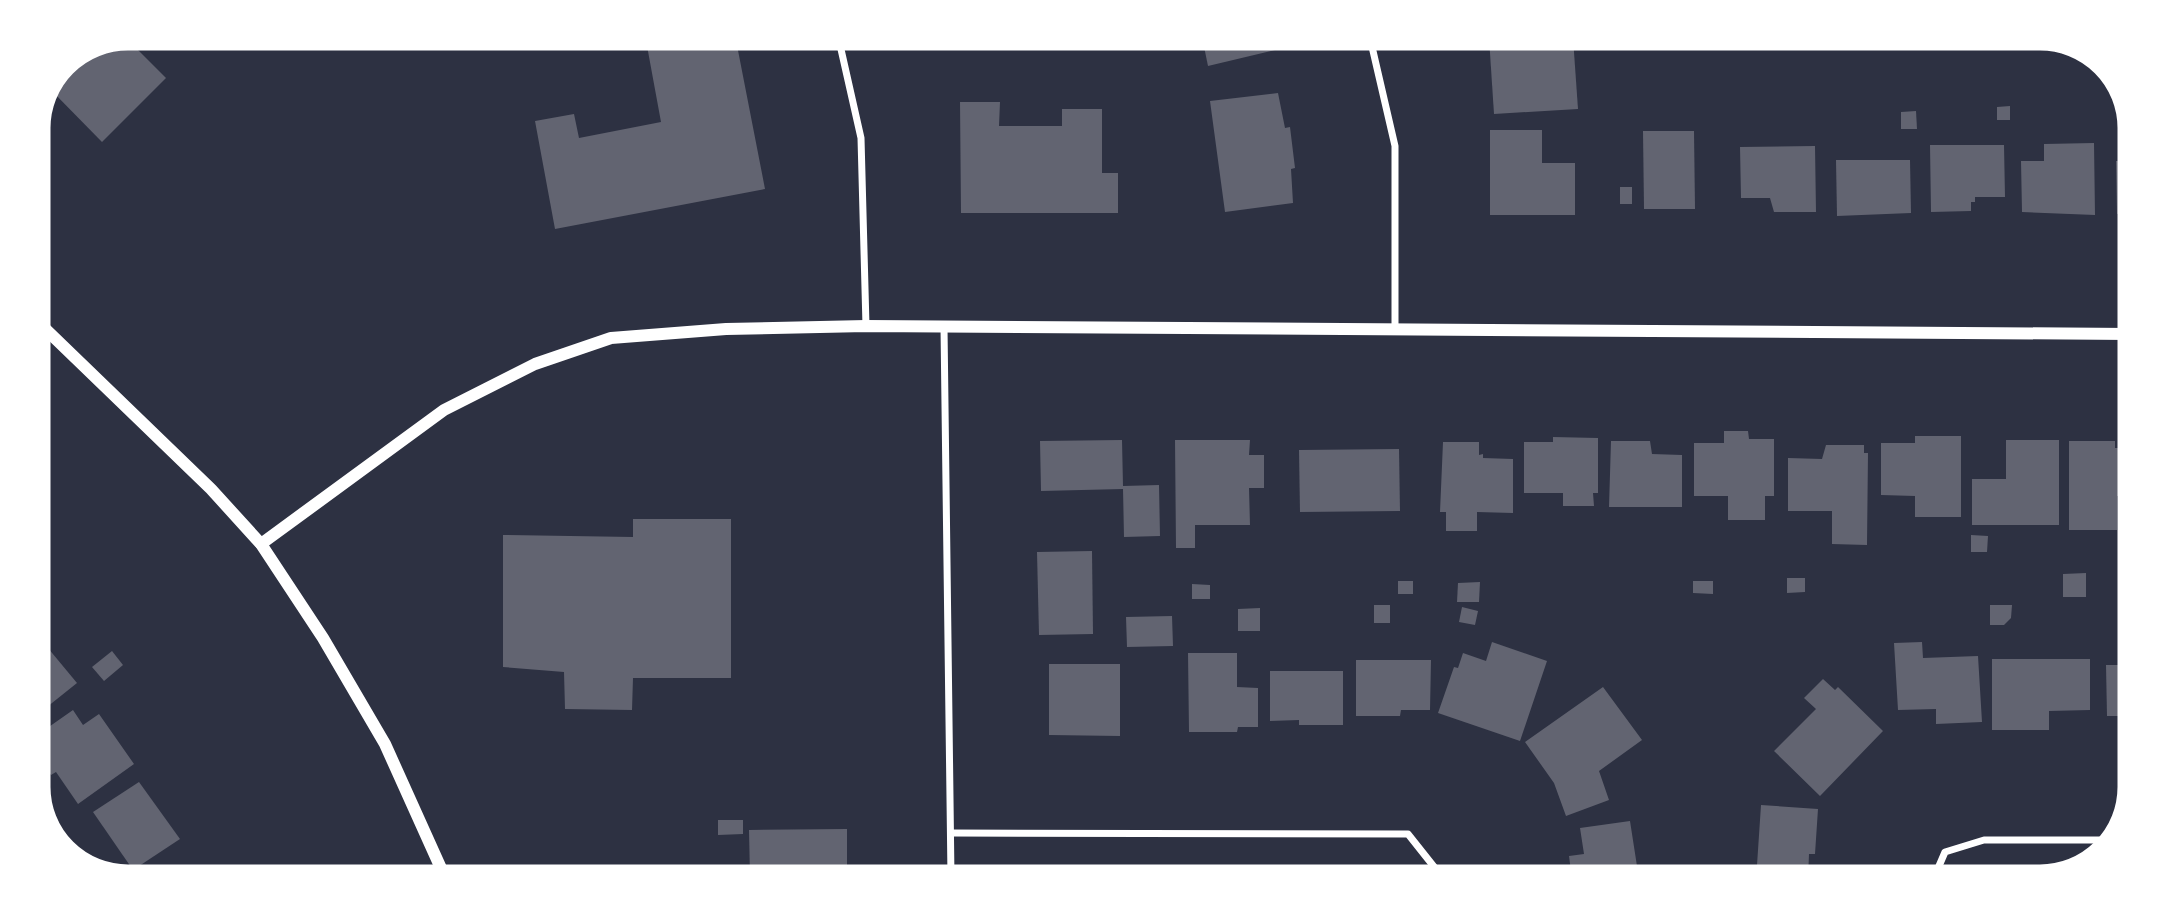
<svg xmlns="http://www.w3.org/2000/svg" width="2167" height="914" viewBox="0 0 2167 914" font-family="'Fira Sans',sans-serif">
  <style>
    .building { fill: #626471 }
    .lines { fill: none; stroke-linecap: round; stroke-linejoin: round }
    .minor { stroke: #fff; stroke-width: 7 }
    .tertiary { stroke: #fff; stroke-width: 12 }
    .rim { fill: none; stroke: #fff; stroke-width: 9 }
  </style>
  <rect width="100%" height="100%" fill="#2d3142"/>
  <g class="building">
    <path d="M 123,35 L 166,78 L 102,142 L 49,88 L 61,61 Z"/>
    <path d="M 645,35 L 735,35 L 765,189 L 555,229 L 535,121 L 574,114 L 579,138 L 661,122 Z"/>
    <path d="M 1202,37 L 1272,37 L 1275,50 L 1208,66 Z"/>
    <path d="M 1489,38 L 1573,38 L 1578,109 L 1494,114 Z"/>
    <path d="M 1278,93 L 1285,128 L 1290,127 L 1295,168 L 1291,169 L 1293,203 L 1225,212 L 1210,101 Z"/>
    <path d="M 960,102 L 1000,102 L 999,126 L 1062,126 L 1062,109 L 1102,109 L 1102,173 L 1118,173 L 1118,213 L 961,213 Z"/>
    <path d="M 2010,106 L 2010,120 L 1997,120 L 1997,107 Z"/>
    <path d="M 1916,111 L 1917,129 L 1901,129 L 1901,112 Z"/>
    <path d="M 1490,130 L 1542,130 L 1542,163 L 1575,163 L 1575,215 L 1490,215 Z"/>
    <path d="M 1643,131 L 1694,131 L 1695,209 L 1644,209 Z"/>
    <path d="M 2094,143 L 2095,215 L 2022,212 L 2021,161 L 2044,161 L 2044,144 Z"/>
    <path d="M 1930,145 L 2004,145 L 2005,197 L 1975,197 L 1975,202 L 1971,202 L 1971,211 L 1931,212 Z"/>
    <path d="M 1815,146 L 1816,212 L 1774,212 L 1770,198 L 1741,198 L 1740,147 Z"/>
    <path d="M 1836,160 L 1910,160 L 1911,213 L 1837,216 Z"/>
    <path d="M 2133,160 L 2133,213 L 2117,214 L 2116,161 Z"/>
    <rect x="1620" y="187" width="12" height="17"/>
    <path d="M 1724,431 L 1748,431 L 1749,439 L 1774,439 L 1774,496 L 1765,496 L 1765,520 L 1728,520 L 1728,496 L 1694,496 L 1694,443 L 1724,443 Z"/>
    <path d="M 1915,436 L 1961,436 L 1961,517 L 1915,517 L 1915,496 L 1881,495 L 1881,443 L 1915,443 Z"/>
    <path d="M 1553,437 L 1598,438 L 1598,493 L 1593,493 L 1594,506 L 1563,506 L 1563,493 L 1524,493 L 1524,442 L 1553,442 Z"/>
    <path d="M 1122,440 L 1123,486 L 1159,485 L 1160,536 L 1124,537 L 1123,489 L 1041,491 L 1040,441 Z"/>
    <path d="M 1175,440 L 1250,440 L 1249,455 L 1264,455 L 1264,488 L 1249,488 L 1250,525 L 1195,525 L 1195,548 L 1176,548 Z"/>
    <path d="M 2006,440 L 2059,440 L 2059,525 L 1972,525 L 1972,479 L 2006,479 Z"/>
    <path d="M 1611,441 L 1650,441 L 1652,454 L 1682,455 L 1682,507 L 1609,507 Z"/>
    <path d="M 2069,441 L 2115,441 L 2115,448 L 2130,448 L 2130,496 L 2117,496 L 2117,530 L 2069,530 Z"/>
    <path d="M 1443,442 L 1479,442 L 1479,455 L 1483,454 L 1483,458 L 1513,459 L 1513,513 L 1477,512 L 1477,531 L 1446,531 L 1446,512 L 1440,512 Z"/>
    <path d="M 1826,445 L 1864,445 L 1864,453 L 1868,453 L 1867,545 L 1832,544 L 1832,511 L 1788,511 L 1788,458 L 1822,459 Z"/>
    <path d="M 1399,449 L 1400,511 L 1300,512 L 1299,450 Z"/>
    <path d="M 633,519 L 731,519 L 731,678 L 633,678 L 632,710 L 565,709 L 564,672 L 503,667 L 503,535 L 633,537 Z"/>
    <path d="M 1971,535 L 1988,536 L 1987,552 L 1971,552 Z"/>
    <path d="M 1092,551 L 1093,634 L 1039,635 L 1037,552 Z"/>
    <path d="M 2086,573 L 2086,597 L 2063,597 L 2063,574 Z"/>
    <path d="M 1787,578 L 1805,578 L 1805,592 L 1787,593 Z"/>
    <rect x="1398" y="581" width="15" height="13"/>
    <path d="M 1693,581 L 1713,581 L 1713,594 L 1693,593 Z"/>
    <path d="M 1480,582 L 1479,602 L 1457,602 L 1458,583 Z"/>
    <path d="M 1192,584 L 1210,585 L 1210,599 L 1192,599 Z"/>
    <rect x="1374" y="605" width="16" height="18"/>
    <path d="M 1990,605 L 2012,605 L 2011,618 L 2004,625 L 1990,625 Z"/>
    <path d="M 1462,607 L 1478,611 L 1475,625 L 1459,622 Z"/>
    <path d="M 1260,608 L 1260,631 L 1238,631 L 1238,609 Z"/>
    <path d="M 1172,616 L 1173,646 L 1127,647 L 1126,617 Z"/>
    <path d="M 33,630 L 77,683 L 37,715 L 33,711 Z"/>
    <path d="M 1492,642 L 1547,661 L 1520,741 L 1438,713 L 1454,667 L 1458,668 L 1463,653 L 1486,661 Z"/>
    <path d="M 1922,642 L 1923,658 L 1978,656 L 1982,722 L 1936,724 L 1936,709 L 1898,710 L 1894,643 Z"/>
    <path d="M 112,651 L 123,665 L 104,681 L 92,667 Z"/>
    <path d="M 1188,653 L 1237,653 L 1237,687 L 1258,688 L 1258,727 L 1238,727 L 1237,732 L 1189,732 Z"/>
    <path d="M 1992,659 L 2090,659 L 2090,710 L 2049,711 L 2049,730 L 1992,730 Z"/>
    <path d="M 1356,660 L 1431,660 L 1430,710 L 1401,710 L 1400,716 L 1356,716 Z"/>
    <path d="M 1049,664 L 1120,664 L 1120,736 L 1049,735 Z"/>
    <path d="M 2106,665 L 2128,665 L 2128,716 L 2107,716 Z"/>
    <path d="M 1270,671 L 1343,671 L 1343,725 L 1299,725 L 1299,720 L 1270,721 Z"/>
    <path d="M 1823,679 L 1835,690 L 1838,687 L 1883,731 L 1820,796 L 1774,751 L 1816,709 L 1804,698 Z"/>
    <path d="M 1603,687 L 1642,740 L 1599,771 L 1609,800 L 1566,816 L 1554,783 L 1525,742 Z"/>
    <path d="M 73,710 L 83,725 L 99,714 L 134,764 L 78,804 L 56,772 L 51,775 L 33,749 L 33,738 Z"/>
    <path d="M 139,782 L 180,839 L 133,870 L 93,812 Z"/>
    <path d="M 1761,805 L 1818,809 L 1815,854 L 1809,854 L 1808,880 L 1756,880 Z"/>
    <path d="M 718,820 L 743,820 L 743,834 L 718,835 Z"/>
    <path d="M 1630,821 L 1639,879 L 1572,879 L 1569,856 L 1584,854 L 1580,828 Z"/>
    <path d="M 847,829 L 847,876 L 750,876 L 749,830 Z"/>
    <path d="M 199,866 L 203,874 L 182,874 Z"/>
    <path d="M 731,871 L 731,876 L 710,876 L 710,872 Z"/>
  </g>
  <g class="lines">
    <g class="minor">
      <path d="M 838,36 L 861,138 L 866,326"/>
      <path d="M 1370,38 L 1395,146 L 1395,328"/>
      <path d="M 944,327 L 951,877"/>
      <path d="M 951,833 L 1408,834 L 1435,868 L 1435,879"/>
      <path d="M 1933,880 L 1945,852 L 1984,840 L 2112,840"/>
    </g>
    <g class="tertiary">
      <path d="M 33,317 L 211,489 L 261,544 L 323,638 L 385,744 L 444,875"/>
      <path d="M 261,544 L 444,410 L 535,364 L 611,338 L 726,329 L 866,326 L 2131,334"/>
    </g>
  </g>
  <path d="M0 0H2167V914H0ZM128 46H2040A82 82 0 0 1 2122 128V787A82 82 0 0 1 2040 869H128A82 82 0 0 1 46 787V128A82 82 0 0 1 128 46Z" fill="#fff" fill-rule="evenodd"/>
  <path class="rim" d="M128 46H2040A82 82 0 0 1 2122 128V787A82 82 0 0 1 2040 869H128A82 82 0 0 1 46 787V128A82 82 0 0 1 128 46Z"/>
</svg>
